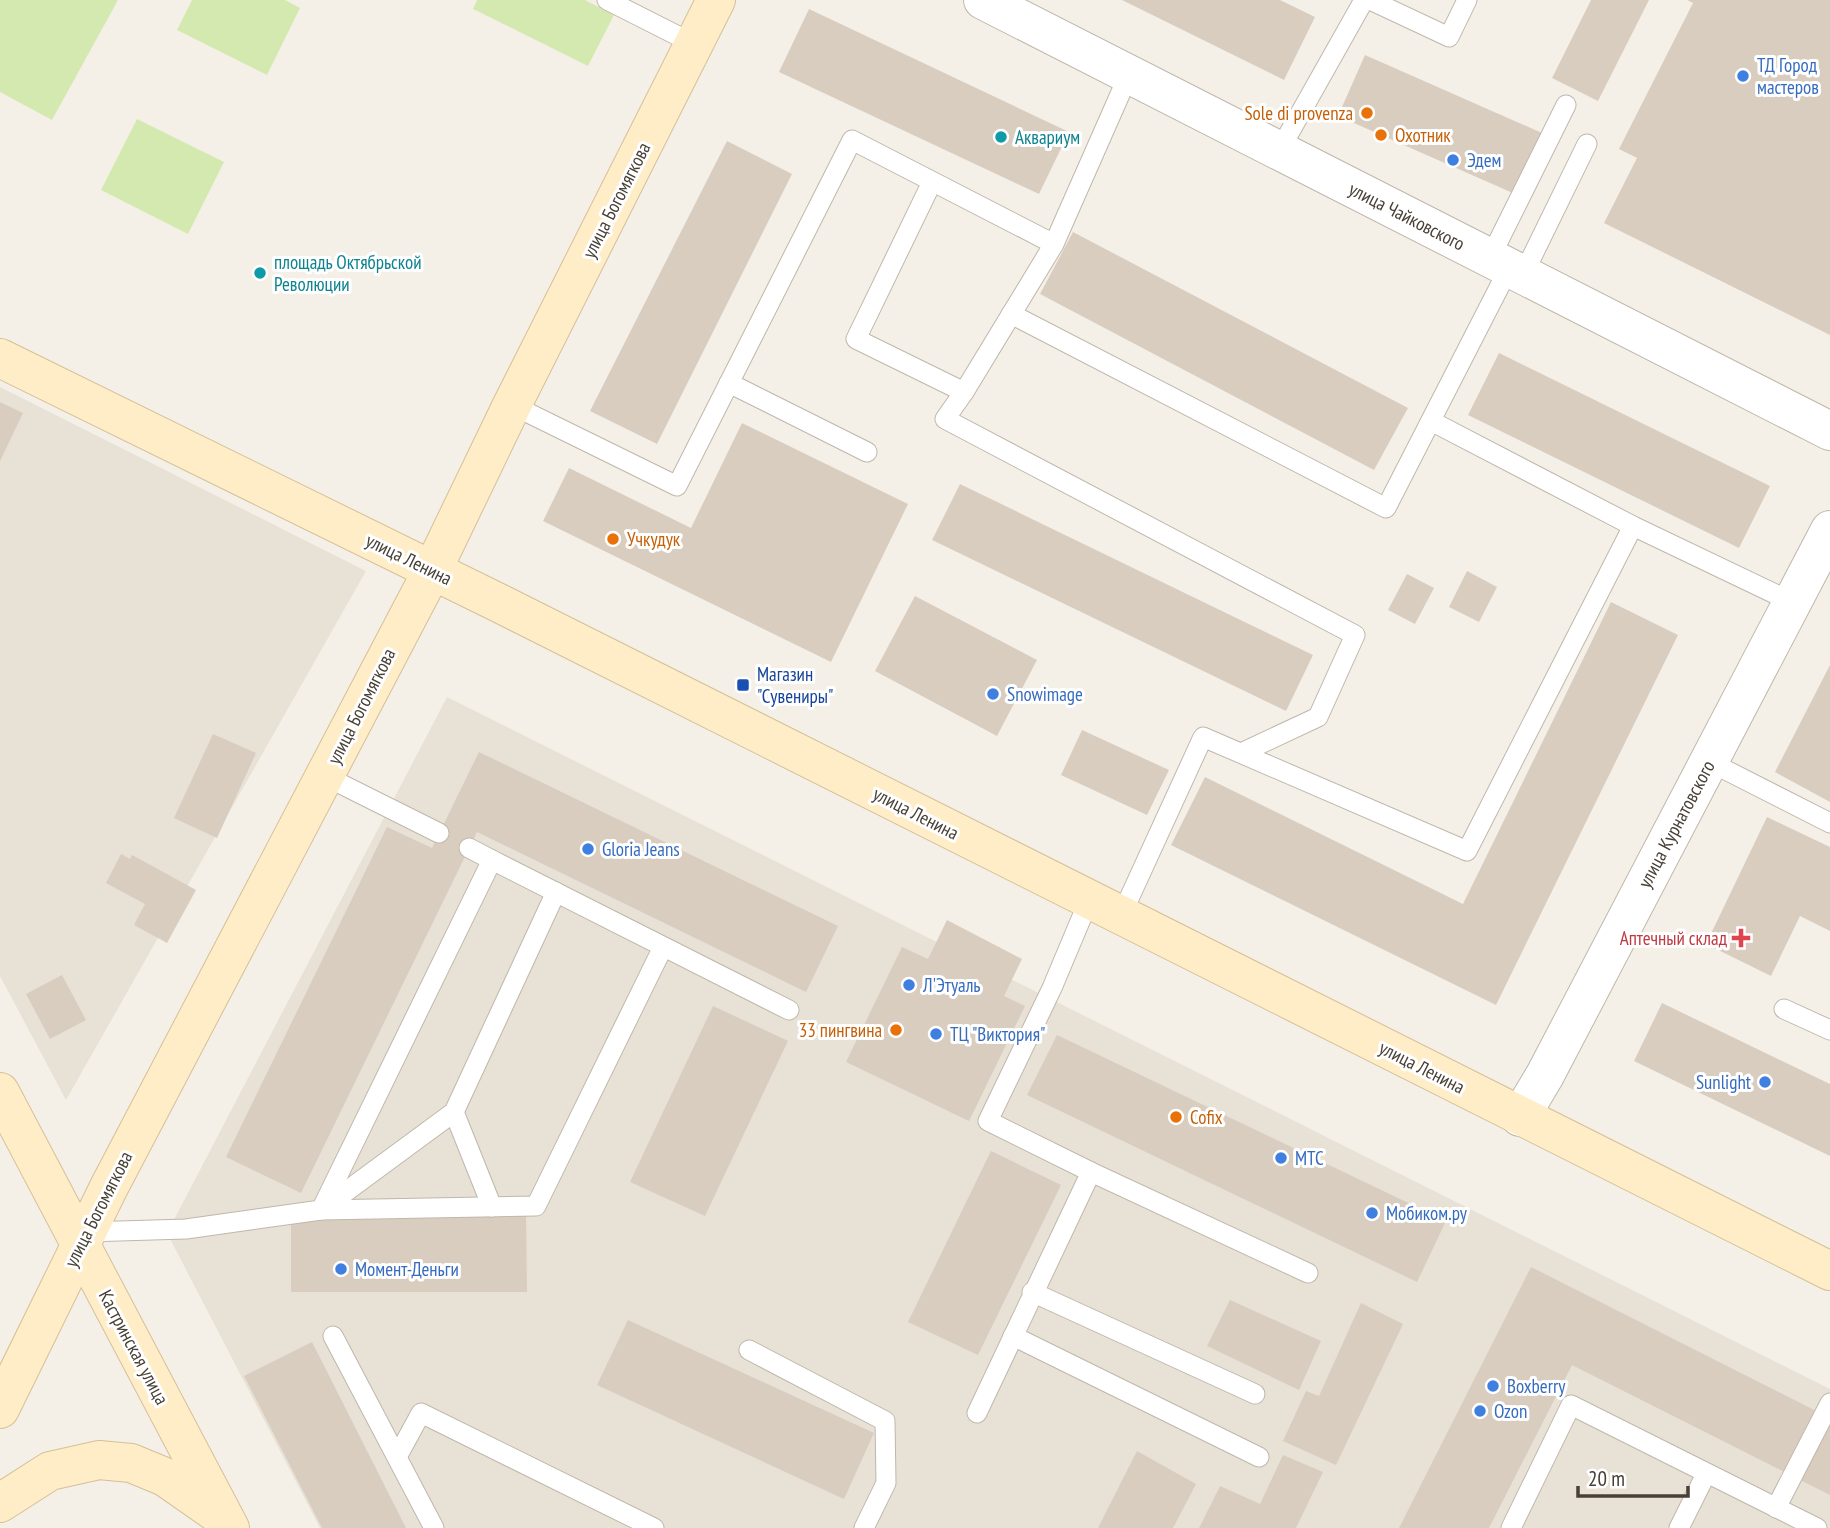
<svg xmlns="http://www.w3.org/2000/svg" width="1830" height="1528" viewBox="0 0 1830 1528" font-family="'PT Sans Narrow',sans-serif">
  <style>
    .residential { fill: #e8e1d6 }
    .green { fill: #d4e9b0 }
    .building { fill: #d9cdc0 }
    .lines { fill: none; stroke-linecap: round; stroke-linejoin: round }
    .lane-casing { stroke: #c0b7aa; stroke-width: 21 }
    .street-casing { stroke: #c0b7aa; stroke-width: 40 }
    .secondary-casing { stroke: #d5c097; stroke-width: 40 }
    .lane { stroke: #fff; stroke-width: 19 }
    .street { stroke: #fff; stroke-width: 38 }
    .secondary { stroke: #ffedc7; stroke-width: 38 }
    .shop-dot { fill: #3f7fe0; stroke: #fff; stroke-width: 2.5 }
    .food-dot { fill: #e8710a; stroke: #fff; stroke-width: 2.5 }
    .culture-dot { fill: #0f9aa8; stroke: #fff; stroke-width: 2.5 }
    .transit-dot { fill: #1a4fb4; stroke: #fff; stroke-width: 2.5 }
    .health-dot { fill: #e0444e; stroke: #fff; stroke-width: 2.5 }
    .labels { text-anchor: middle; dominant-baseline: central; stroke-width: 6; stroke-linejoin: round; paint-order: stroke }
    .shop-label { font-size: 19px; fill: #366cbe; stroke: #fff; text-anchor: start }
    .food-label { font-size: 19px; fill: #c56008; stroke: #fff; text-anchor: start }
    .culture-label { font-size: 19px; fill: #0d838f; stroke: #fff; text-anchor: start }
    .street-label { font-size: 19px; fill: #484036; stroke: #fff }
    .transit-label { font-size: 19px; fill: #164399; stroke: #fff; text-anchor: start }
    .health-label { font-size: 19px; fill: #be3a42; stroke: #fff; text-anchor: end }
  </style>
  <rect width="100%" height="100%" fill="#f4f0e8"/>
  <g class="residential">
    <path d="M 0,387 L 366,571 L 66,1100 L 0,976 Z"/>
    <path d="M 447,697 L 1830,1389 L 1830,1528 L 320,1528 L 167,1233 Z"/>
  </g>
  <g class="green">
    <path d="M 0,0 L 118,0 L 52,120 L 0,92 Z"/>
    <path d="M 192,0 L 285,0 L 300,8 L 267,75 L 177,30 Z"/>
    <path d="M 477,0 L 585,0 L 614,15 L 588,66 L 473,9 Z"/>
    <path d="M 137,119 L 224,162 L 188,234 L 101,190 Z"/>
  </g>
  <g class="building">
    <path d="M 1122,0 L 1280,0 L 1315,17 L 1284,80 Z"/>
    <path d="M 1591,0 L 1649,0 L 1598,101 L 1552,78 Z"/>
    <path d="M 1687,0 L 1830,0 L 1830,335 L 1604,223 L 1637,158 L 1619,149 L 1693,3 Z"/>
    <path d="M 809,9 L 1069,132 L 1039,194 L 779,72 Z"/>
    <path d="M 1365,55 L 1542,133 L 1515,194 L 1338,116 Z"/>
    <path d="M 727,141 L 792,174 L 657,444 L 590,411 Z"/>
    <path d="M 1073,232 L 1408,408 L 1374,470 L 1040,294 Z"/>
    <path d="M 1499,353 L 1770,486 L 1739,548 L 1468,415 Z"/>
    <path d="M 0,402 L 23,413 L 0,461 Z"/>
    <path d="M 742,423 L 908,504 L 831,662 L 543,521 L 569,468 L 691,528 Z"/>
    <path d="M 960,484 L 1313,655 L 1286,711 L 932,540 Z"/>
    <path d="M 1467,571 L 1497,587 L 1479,622 L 1449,607 Z"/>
    <path d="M 1407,574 L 1434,588 L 1415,624 L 1388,610 Z"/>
    <path d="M 915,596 L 1037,660 L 997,736 L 875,671 Z"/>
    <path d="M 1611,602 L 1678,635 L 1496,1005 L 1171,845 L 1205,777 L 1463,904 Z"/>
    <path d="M 1830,665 L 1830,802 L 1775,772 Z"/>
    <path d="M 1082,730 L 1169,770 L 1147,815 L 1061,775 Z"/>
    <path d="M 213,734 L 256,753 L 217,838 L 174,818 Z"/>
    <path d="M 479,752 L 838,926 L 806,992 L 477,832 L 301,1193 L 226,1157 L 387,827 L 432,848 Z"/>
    <path d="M 1767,817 L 1830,847 L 1830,931 L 1800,916 L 1771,976 L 1706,944 Z"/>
    <path d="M 121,854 L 130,859 L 132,855 L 196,890 L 167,943 L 134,925 L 145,904 L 106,883 Z"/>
    <path d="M 947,920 L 1022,959 L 1004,996 L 1025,1006 L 969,1121 L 846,1062 L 902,947 L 928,959 Z"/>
    <path d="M 62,975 L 86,1020 L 50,1039 L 26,994 Z"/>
    <path d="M 1662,1003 L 1830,1084 L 1830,1156 L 1634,1061 Z"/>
    <path d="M 713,1006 L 788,1041 L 705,1216 L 630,1182 Z"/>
    <path d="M 1057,1035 L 1446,1221 L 1417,1282 L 1027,1095 Z"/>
    <path d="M 991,1151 L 1061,1185 L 978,1355 L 908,1322 Z"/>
    <path d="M 291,1214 L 526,1214 L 527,1292 L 291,1292 Z"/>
    <path d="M 1531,1267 L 1830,1418 L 1830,1495 L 1572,1365 L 1489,1528 L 1399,1528 Z"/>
    <path d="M 1230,1300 L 1321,1341 L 1299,1390 L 1207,1346 Z"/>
    <path d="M 1361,1303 L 1403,1324 L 1336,1465 L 1283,1441 L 1306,1391 L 1319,1396 Z"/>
    <path d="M 628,1320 L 874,1433 L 844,1499 L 597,1385 Z"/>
    <path d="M 312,1342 L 406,1528 L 322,1528 L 244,1376 Z"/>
    <path d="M 1137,1451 L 1196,1484 L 1173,1528 L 1098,1528 Z"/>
    <path d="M 1283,1455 L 1323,1472 L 1296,1528 L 1199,1528 L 1220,1486 L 1260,1504 Z"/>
  </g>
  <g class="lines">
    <g class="lane-casing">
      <g id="lane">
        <path d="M 607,0 L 694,44"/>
        <path d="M 1370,0 L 1449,37 L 1467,0"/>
        <path d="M 1279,151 L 1364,0"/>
        <path d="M 932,182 L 856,339 L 964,392"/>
        <path d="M 1054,244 L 964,392 L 945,419 L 1355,635 L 1318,717 L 1241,753"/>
        <path d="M 1490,258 L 1566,105"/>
        <path d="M 1523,275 L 1587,144"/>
        <path d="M 1011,314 L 1386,508 L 1509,268"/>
        <path d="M 729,383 L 867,452"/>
        <path d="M 512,405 L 677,486 L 852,140 L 1054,244 L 1129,74"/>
        <path d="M 1431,421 L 1633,526"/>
        <path d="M 1708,761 L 1830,823"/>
        <path d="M 325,776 L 439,833"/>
        <path d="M 469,848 L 492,860"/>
        <path d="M 1089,900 L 1052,988 L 988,1121 L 1091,1172 L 1308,1273"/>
        <path d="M 1121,916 L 1203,737 L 1467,851 L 1633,526 L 1792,602"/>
        <path d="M 1784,1009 L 1830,1030"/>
        <path d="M 454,1112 L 492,1207"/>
        <path d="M 325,1207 L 454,1112 L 556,892"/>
        <path d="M 321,1210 L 536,1206 L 663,947"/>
        <path d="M 86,1232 L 186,1229 L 321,1210 L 492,860 L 789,1010"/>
        <path d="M 1032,1292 L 1255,1394"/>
        <path d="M 333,1336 L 434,1528"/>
        <path d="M 1013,1336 L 1259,1457"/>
        <path d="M 749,1350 L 885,1421 L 886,1483 L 864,1528"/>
        <path d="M 977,1413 L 1091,1172"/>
        <path d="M 397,1457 L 421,1413 L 654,1528"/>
        <path d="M 1776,1508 L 1830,1403"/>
        <path d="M 1511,1528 L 1571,1405 L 1817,1528"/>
        <path d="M 1679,1528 L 1706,1474"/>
      </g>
    </g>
    <g class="street-casing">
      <g id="street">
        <path d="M 983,0 L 1830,431"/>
        <path d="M 1520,1117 L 1545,1075 L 1830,530"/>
      </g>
    </g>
    <g class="secondary-casing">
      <g id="secondary">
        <path d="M 0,358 L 501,604 L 1830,1271"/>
        <path d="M 0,1092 L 230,1528"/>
        <path d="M 0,1409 L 109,1187 L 432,571 L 512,405 L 716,0"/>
        <path d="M 0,1503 L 50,1471 L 99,1460 L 131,1463 L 165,1477 L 218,1514"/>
      </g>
    </g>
    <use href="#lane" class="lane"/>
    <use href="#street" class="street"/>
    <use href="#secondary" class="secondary"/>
  </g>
  <g class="shop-dot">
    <circle cx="1743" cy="76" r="7"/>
    <circle cx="1453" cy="160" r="7"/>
    <circle cx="993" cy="694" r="7"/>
    <circle cx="588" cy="849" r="7"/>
    <circle cx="909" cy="985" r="7"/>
    <circle cx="936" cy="1034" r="7"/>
    <circle cx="1765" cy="1082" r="7"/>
    <circle cx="1281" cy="1158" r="7"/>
    <circle cx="1372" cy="1213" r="7"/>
    <circle cx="341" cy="1269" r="7"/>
    <circle cx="1493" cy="1386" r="7"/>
    <circle cx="1480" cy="1411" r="7"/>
  </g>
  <g class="food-dot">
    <circle cx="1367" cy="113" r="7"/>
    <circle cx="1381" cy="135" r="7"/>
    <circle cx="613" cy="539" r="7"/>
    <circle cx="896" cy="1030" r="7"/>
    <circle cx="1176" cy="1117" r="7"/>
  </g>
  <g class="culture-dot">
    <circle cx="1001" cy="137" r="7"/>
    <circle cx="260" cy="273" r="7"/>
  </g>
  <rect class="transit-dot" x="736" y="678" width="14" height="14" rx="3.5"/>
  <path class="health-dot" d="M1737.5 927.5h7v7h7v7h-7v7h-7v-7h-7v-7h7z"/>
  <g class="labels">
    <g class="shop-label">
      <text x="1757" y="65">ТД Город<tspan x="1757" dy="22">мастеров</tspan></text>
      <text x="1467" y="160">Эдем</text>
      <text x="1007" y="694">Snowimage</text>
      <text x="602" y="849">Gloria Jeans</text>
      <text x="923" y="985">Л'Этуаль</text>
      <text x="950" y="1034">ТЦ "Виктория"</text>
      <text x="1751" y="1082" text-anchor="end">Sunlight</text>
      <text x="1295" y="1158">МТС</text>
      <text x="1386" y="1213">Мобиком.ру</text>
      <text x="355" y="1269">Момент-Деньги</text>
      <text x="1507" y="1386">Boxberry</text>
      <text x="1494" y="1411">Ozon</text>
    </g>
    <g class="food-label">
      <text x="1353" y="113" text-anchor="end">Sole di provenza</text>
      <text x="1395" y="135">Охотник</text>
      <text x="627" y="539">Учкудук</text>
      <text x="882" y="1030" text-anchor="end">33 пингвина</text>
      <text x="1190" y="1117">Cofix</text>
    </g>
    <g class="culture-label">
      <text x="1015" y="137">Аквариум</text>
      <text x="274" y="262">площадь Октябрьской<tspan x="274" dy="22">Революции</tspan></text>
    </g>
    <g class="street-label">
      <text transform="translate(616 200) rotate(-63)">улица Богомягкова</text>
      <text transform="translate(1407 216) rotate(27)">улица Чайковского</text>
      <text transform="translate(409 559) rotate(26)">улица Ленина</text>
      <text transform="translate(361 706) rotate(-63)">улица Богомягкова</text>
      <text transform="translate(916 813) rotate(27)">улица Ленина</text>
      <text transform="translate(1676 824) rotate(-62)">улица Курнатовского</text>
      <text transform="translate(1422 1067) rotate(27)">улица Ленина</text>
      <text transform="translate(98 1209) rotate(-63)">улица Богомягкова</text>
      <text transform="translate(134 1347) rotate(62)">Кастринская улица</text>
    </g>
    <g class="transit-label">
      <text x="757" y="674">Магазин<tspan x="757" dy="22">"Сувениры"</tspan></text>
    </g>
    <g class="health-label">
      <text x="1727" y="938">Аптечный склад</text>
    </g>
  </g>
  <path d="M1578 1486v10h110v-10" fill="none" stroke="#484036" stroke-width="3.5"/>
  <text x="1588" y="1486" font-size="21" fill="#484036" stroke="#ffffff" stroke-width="5" paint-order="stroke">20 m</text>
</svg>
